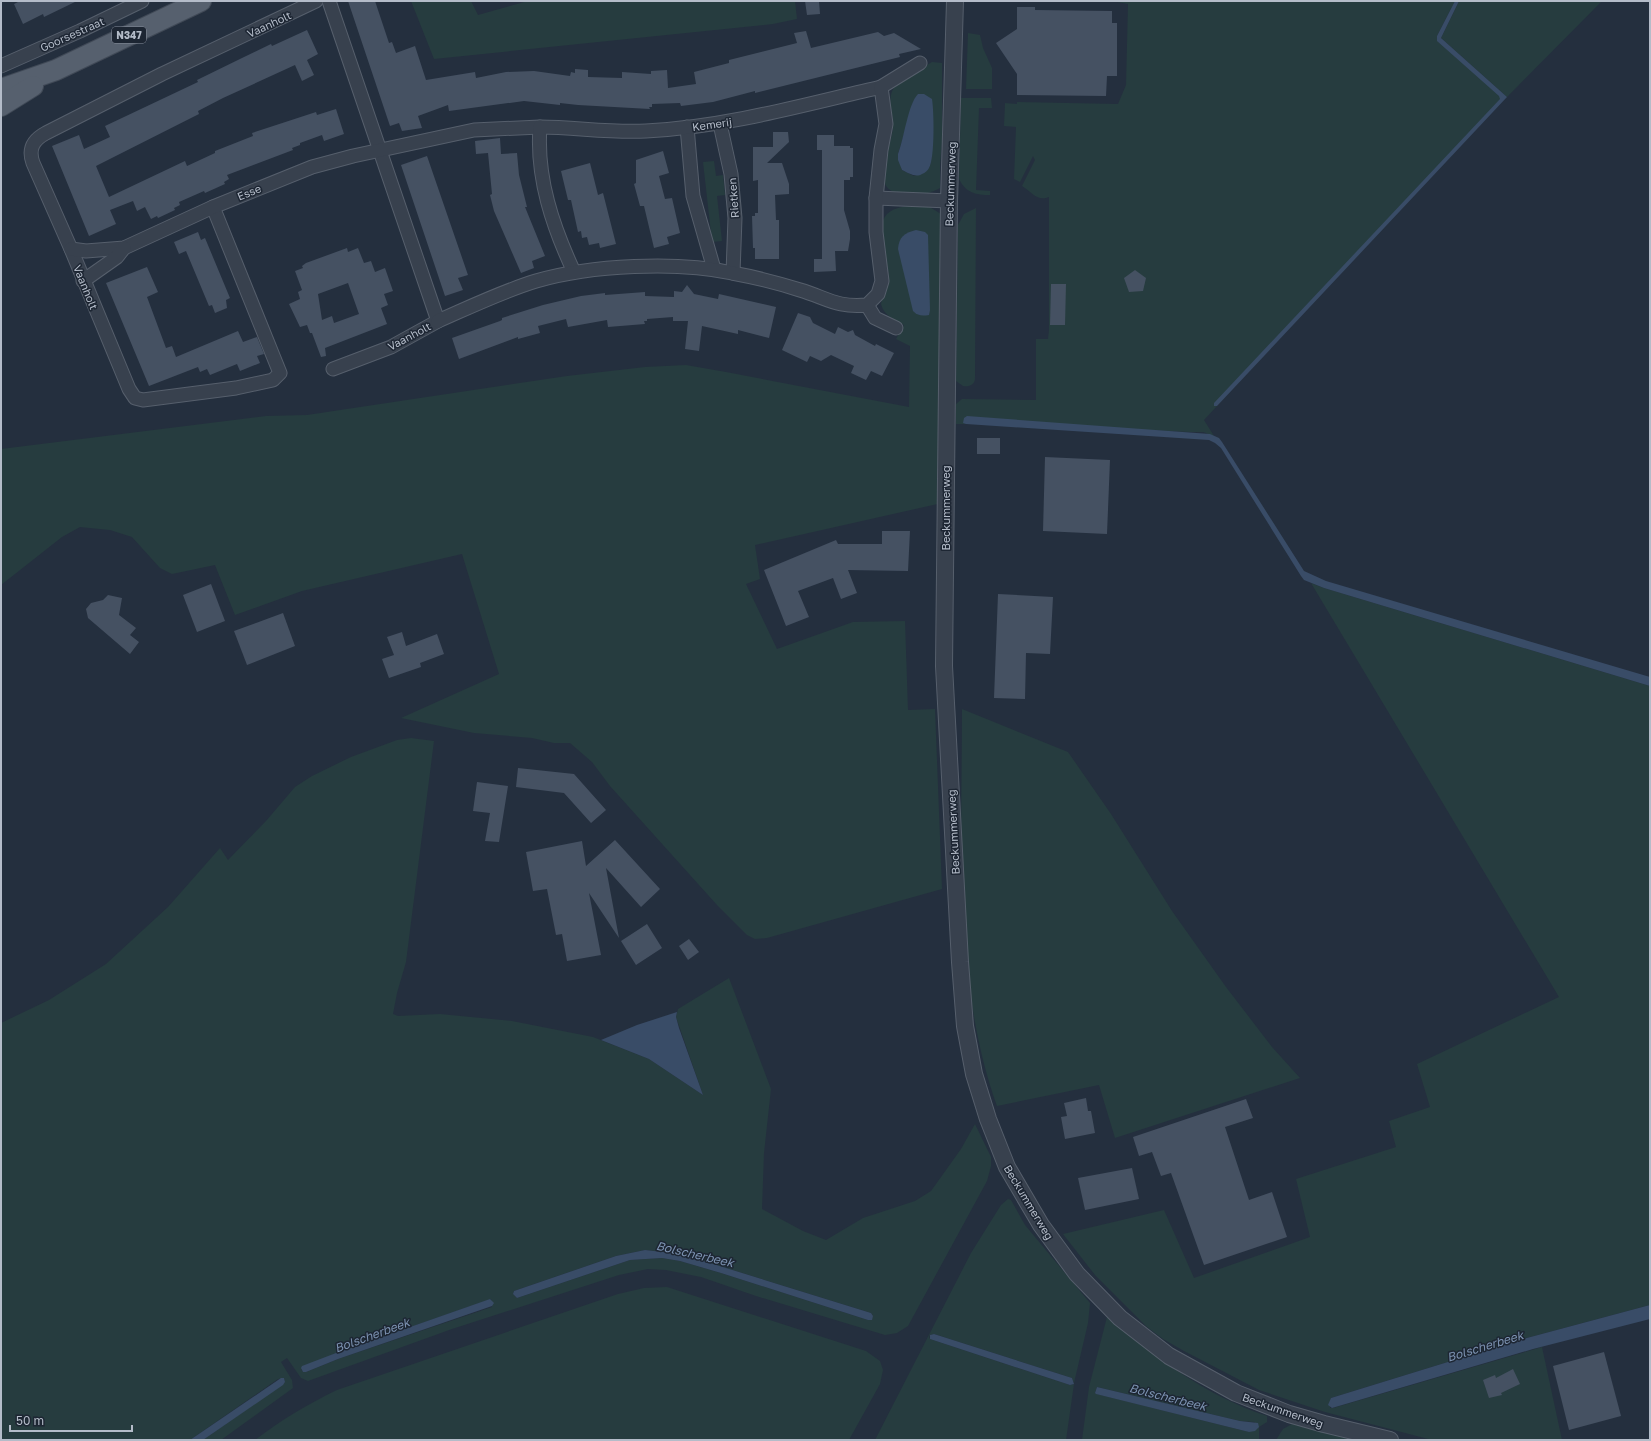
<svg xmlns="http://www.w3.org/2000/svg" width="1651" height="1441" viewBox="0 0 1651 1441" font-family="'Golos Text',sans-serif">
  <style>
    .green { fill: #263c3f; fill-rule: evenodd }
    .water { fill: #394c67 }
    .building { fill: #455162; fill-rule: evenodd }
    .lines { fill: none; stroke-linecap: round; stroke-linejoin: round }
    .minor-casing { stroke: #565f6c; stroke-width: 15 }
    .tertiary-casing { stroke: #565f6c; stroke-width: 18 }
    .primary-casing { stroke: #414a57; stroke-width: 22 }
    .minor { stroke: #38414e; stroke-width: 13 }
    .tertiary { stroke: #38414e; stroke-width: 16 }
    .primary { stroke: #56606e; stroke-width: 20 }
    .labels { text-anchor: middle; dominant-baseline: central; stroke-width: 3; stroke-linejoin: round; paint-order: stroke }
    .shield { fill: #1d2633; stroke: #878f9c; stroke-width: 1 }
    .shield-label { font-size: 10px; font-weight: bold; fill: #b4bcc9 }
    .street-label { font-size: 11px; fill: #b4bcc9; stroke: #1d2633 }
    .water-label { font-size: 12px; font-style: italic; fill: #7c92b1; stroke: #1d2633 }
  </style>
  <rect width="100%" height="100%" fill="#242f3e"/>
  <g class="green">
    <path d="M 411,1 L 471,1 L 478,15 L 528,1 L 795,1 L 797,19 L 773,24 L 434,59 Z"/>
    <path d="M 1112,1 L 1455,1 L 1437,36 L 1504,97 L 1215,406 L 1217,406 L 1204,420 L 1214,436 L 1203,432 L 1190,432 L 963,422 L 966,424 L 956,424 L 956,404 L 962,399 L 1036,400 L 1036,339 L 1048,339 L 1049,330 L 1049,197 C 1037,202 1032,192 1022,186 L 1035,160 L 1033,156 L 1020,182 L 1014,179 L 1016,127 L 1004,126 L 1005,103 L 1017,104 L 1017,102 L 1118,104 L 1126,85 L 1128,4 Z"/>
    <path d="M 1459,1 L 1602,1 L 1507,97 L 1441,38 Z"/>
    <path d="M 968,33 L 980,35 L 983,48 L 992,68 L 992,89 L 966,89 Z"/>
    <path d="M 932,62 L 942,63 L 942,142 L 940,165 L 940,188 C 927,195 917,196 902,194 C 867,190 892,147 893,127 C 894,114 886,99 894,88 C 898,81 924,67 932,62 ZM 912,107 L 933,130 L 931,161 L 929,168 L 914,176 L 902,170 L 898,154 Z"/>
    <path d="M 961,98 L 991,98 L 992,108 L 979,108 L 976,190 L 990,191 L 990,195 C 976,195 966,193 959,179 Z"/>
    <path d="M 714,161 L 716,176 L 723,175 L 725,195 L 717,196 L 722,241 L 712,242 L 703,162 Z"/>
    <path d="M 928,206 L 941,214 L 942,503 L 755,545 L 760,579 L 746,584 L 777,649 L 853,622 L 905,621 L 908,710 L 935,709 L 942,889 L 767,938 L 755,939 L 747,935 L 717,905 L 610,786 L 592,762 L 570,743 L 554,743 L 532,738 L 474,733 L 401,718 L 499,674 L 462,554 L 302,591 L 235,615 L 215,565 L 172,574 L 160,568 L 132,537 L 110,530 L 80,527 L 62,537 L 1,585 L 1,449 L 266,416 L 307,415 L 567,376 L 645,367 L 686,365 L 726,372 L 909,407 L 910,346 L 896,339 L 904,325 C 895,320 884,316 881,304 C 882,296 888,289 889,281 C 890,258 866,217 898,208 C 907,205 919,206 928,206 Z"/>
    <path d="M 976,208 L 975,378 C 975,385 969,387 963,386 L 956,381 L 958,225 L 964,214 Z"/>
    <path d="M 1311,583 L 1324,588 L 1650,686 L 1650,1305 L 1516,1341 L 1331,1398 L 1330,1408 L 1333,1408 L 1542,1347 L 1562,1440 L 1432,1440 L 1325,1412 L 1259,1390 L 1184,1351 L 1163,1339 L 1147,1327 L 1095,1275 L 1063,1234 L 1164,1210 L 1194,1278 L 1310,1237 L 1296,1179 L 1396,1147 L 1389,1121 L 1430,1107 L 1417,1064 L 1559,997 Z"/>
    <path d="M 962,709 L 1068,752 L 1111,814 L 1172,911 L 1226,987 L 1272,1047 L 1300,1078 L 1115,1138 L 1099,1085 L 997,1106 C 953,984 962,837 962,709 Z"/>
    <path d="M 411,738 L 434,741 L 406,962 L 397,993 L 393,1014 L 398,1016 L 440,1014 L 512,1021 L 593,1037 L 649,1059 L 703,1095 L 676,1017 L 678,1009 L 729,978 L 771,1089 L 764,1153 L 762,1209 L 803,1231 L 826,1240 L 863,1218 L 915,1201 L 931,1191 L 961,1149 L 975,1124 L 991,1157 L 991,1166 L 987,1181 L 908,1326 L 897,1333 L 885,1335 L 756,1296 L 701,1277 L 666,1270 L 648,1269 L 619,1275 L 452,1329 L 308,1381 L 301,1378 L 287,1358 L 281,1362 L 292,1380 L 293,1388 L 221,1440 L 203,1440 L 285,1382 L 284,1378 L 278,1379 L 190,1440 L 1,1440 L 1,1023 L 49,1000 L 106,964 L 168,907 L 220,848 L 228,860 L 266,821 L 295,787 L 312,776 L 351,757 L 397,740 ZM 645,1250 L 681,1254 L 871,1313 L 873,1316 L 868,1320 L 721,1273 L 680,1261 L 662,1258 L 630,1260 L 517,1298 L 513,1294 L 514,1291 L 616,1256 ZM 491,1299 L 492,1307 L 338,1359 L 306,1372 L 303,1372 L 301,1369 L 336,1353 Z"/>
    <path d="M 1008,1199 L 1011,1200 L 1025,1225 L 1090,1303 L 1088,1323 L 1074,1383 L 1072,1378 L 934,1334 L 930,1335 L 929,1337 L 930,1339 L 1070,1385 L 1074,1384 L 1066,1440 L 875,1440 L 971,1253 L 1001,1205 Z"/>
    <path d="M 667,1287 L 866,1351 L 880,1361 L 883,1370 L 880,1384 L 849,1440 L 255,1440 C 281,1420 308,1404 337,1390 L 618,1294 L 644,1288 Z"/>
    <path d="M 1107,1317 C 1155,1357 1206,1396 1267,1416 L 1267,1422 L 1259,1427 L 1259,1440 L 1082,1440 L 1089,1387 ZM 1097,1387 L 1240,1421 L 1255,1422 L 1249,1432 L 1097,1394 L 1095,1393 Z"/>
    <path d="M 1292,1424 L 1352,1440 L 1276,1440 L 1283,1429 Z"/>
  </g>
  <g class="water">
    <path d="M 1455,1 L 1459,1 L 1441,38 L 1507,97 L 1217,406 L 1214,406 L 1214,403 L 1500,99 L 1499,96 L 1437,41 L 1437,36 Z"/>
    <path d="M 918,94 L 924,94 L 932,99 C 934,111 935,158 929,168 C 928,170 925,173 922,174 C 916,178 908,173 902,170 L 898,160 L 898,154 C 904,139 908,104 918,94 Z"/>
    <path d="M 916,230 L 925,232 L 928,235 L 930,310 L 929,315 C 922,316 918,316 913,311 L 898,249 C 899,237 904,233 916,230 Z"/>
    <path d="M 967,416 L 1210,434 L 1219,438 L 1222,442 L 1304,571 L 1326,581 L 1650,677 L 1650,686 L 1324,588 L 1304,580 L 1301,576 L 1221,448 L 1215,443 L 1209,440 L 966,424 L 963,423 L 964,418 Z"/>
    <path d="M 677,1012 L 676,1017 L 679,1028 L 703,1095 L 649,1059 L 601,1040 L 637,1025 Z"/>
    <path d="M 645,1250 L 681,1254 L 871,1313 L 873,1316 L 872,1320 L 868,1320 L 721,1273 L 680,1261 L 662,1258 L 630,1260 L 517,1298 L 513,1294 L 514,1291 L 616,1256 Z"/>
    <path d="M 490,1299 L 494,1303 L 492,1306 L 338,1359 L 306,1372 L 303,1372 L 301,1368 L 302,1366 L 336,1353 Z"/>
    <path d="M 1650,1305 L 1650,1319 L 1533,1349 L 1332,1408 L 1328,1405 L 1331,1398 L 1516,1341 Z"/>
    <path d="M 934,1334 L 1072,1378 L 1074,1384 L 1070,1385 L 930,1339 L 930,1335 Z"/>
    <path d="M 281,1378 L 284,1378 L 285,1382 L 283,1385 L 203,1440 L 190,1440 Z"/>
    <path d="M 1097,1387 L 1240,1421 L 1258,1423 L 1259,1427 L 1255,1431 L 1249,1432 L 1096,1394 L 1095,1393 Z"/>
  </g>
  <g class="building">
    <path d="M 20,1 L 77,1 L 44,17 L 43,14 L 23,24 L 14,4 Z"/>
    <path d="M 348,1 L 375,1 L 389,43 L 392,42 L 396,53 L 415,46 L 426,80 L 475,72 L 476,78 L 506,72 L 534,71 L 570,76 L 571,72 L 575,73 L 575,69 L 588,70 L 588,77 L 622,78 L 622,72 L 651,74 L 651,71 L 667,70 L 668,88 L 696,84 L 694,72 L 729,63 L 729,60 L 797,43 L 794,33 L 806,31 L 811,48 L 878,32 L 884,36 L 894,33 L 921,49 L 899,54 L 900,57 L 755,93 L 755,91 L 713,102 L 681,106 L 680,103 L 652,104 L 652,107 L 649,107 L 650,109 L 578,105 L 560,103 L 560,105 L 524,101 L 449,111 L 448,105 L 418,116 L 422,128 L 402,131 L 399,123 L 390,126 Z"/>
    <path d="M 805,1 L 819,1 L 820,14 L 807,15 Z"/>
    <path d="M 1017,7 L 1035,7 L 1035,10 L 1112,11 L 1112,23 L 1117,23 L 1117,76 L 1107,76 L 1106,96 L 1017,95 L 1017,74 L 996,43 L 1017,29 Z"/>
    <path d="M 307,30 L 318,54 L 307,60 L 314,75 L 302,81 L 295,65 L 223,98 L 198,111 L 199,114 L 96,166 L 109,197 L 185,161 L 187,166 L 215,153 L 215,151 L 253,136 L 252,133 L 316,112 L 317,115 L 336,109 L 344,134 L 324,141 L 322,135 L 300,143 L 300,145 L 292,148 L 293,150 L 227,175 L 229,179 L 224,182 L 225,184 L 205,193 L 204,191 L 179,202 L 180,205 L 174,208 L 175,210 L 158,218 L 157,216 L 151,219 L 145,207 L 137,211 L 133,201 L 110,210 L 116,224 L 89,236 L 52,146 L 79,135 L 84,149 L 110,137 L 105,126 L 198,82 L 197,80 L 242,58 L 271,44 L 272,46 Z"/>
    <path d="M 773,132 L 788,132 L 789,142 L 767,163 L 782,163 L 789,184 L 789,194 L 775,195 L 776,220 L 779,220 L 779,259 L 755,259 L 755,248 L 753,248 L 752,216 L 755,216 L 755,213 L 758,213 L 758,180 L 753,181 L 753,147 L 773,147 Z"/>
    <path d="M 817,135 L 834,135 L 834,146 L 850,146 L 850,148 L 853,148 L 853,177 L 850,177 L 850,180 L 844,180 L 844,210 L 850,231 L 850,239 L 848,251 L 835,251 L 836,271 L 814,272 L 814,259 L 822,259 L 822,150 L 817,150 Z"/>
    <path d="M 500,138 L 501,154 L 517,153 L 519,175 L 527,207 L 525,207 L 545,256 L 532,261 L 534,268 L 521,273 L 494,211 L 490,195 L 492,194 L 488,153 L 476,154 L 475,141 Z"/>
    <path d="M 663,151 L 669,173 L 659,176 L 665,199 L 672,198 L 680,233 L 667,237 L 669,244 L 654,248 L 644,206 L 640,206 L 634,184 L 636,183 L 636,160 Z"/>
    <path d="M 427,156 L 468,275 L 458,278 L 463,290 L 445,296 L 401,165 Z"/>
    <path d="M 590,163 L 598,195 L 603,193 L 616,244 L 600,248 L 599,243 L 589,245 L 587,237 L 582,238 L 581,231 L 578,232 L 571,200 L 568,200 L 561,171 Z"/>
    <path d="M 198,232 L 201,240 L 205,238 L 230,298 L 226,300 L 227,308 L 215,313 L 212,305 L 209,306 L 186,251 L 179,254 L 174,242 Z"/>
    <path d="M 347,248 L 348,252 L 358,248 L 364,263 L 371,261 L 375,272 L 385,268 L 393,291 L 384,294 L 388,305 L 381,308 L 387,324 L 325,348 L 326,356 L 321,357 L 312,333 L 310,333 L 307,325 L 300,327 L 289,304 L 300,299 L 298,292 L 302,290 L 295,271 L 303,268 L 302,266 L 306,263 ZM 348,283 L 359,314 L 334,323 L 332,316 L 322,320 L 318,294 Z"/>
    <path d="M 147,267 L 158,292 L 147,297 L 166,348 L 172,346 L 176,357 L 238,331 L 243,342 L 257,337 L 264,354 L 257,356 L 260,363 L 240,371 L 237,364 L 210,375 L 207,369 L 200,372 L 198,367 L 149,386 L 106,283 Z"/>
    <path d="M 1135,270 L 1146,278 L 1143,291 L 1129,292 L 1124,278 Z"/>
    <path d="M 1051,284 L 1066,284 L 1065,325 L 1050,325 Z"/>
    <path d="M 687,285 L 694,294 L 718,299 L 719,294 L 776,307 L 769,338 L 738,330 L 738,334 L 702,326 L 699,351 L 685,349 L 688,321 L 673,321 L 673,317 L 647,319 L 647,321 L 644,321 L 645,324 L 608,327 L 607,320 L 568,327 L 566,319 L 538,326 L 540,333 L 518,339 L 518,337 L 459,359 L 452,338 L 500,321 L 502,320 L 502,318 L 543,305 L 581,296 L 605,293 L 605,295 L 645,292 L 645,296 L 674,297 L 674,291 L 682,292 Z"/>
    <path d="M 798,313 L 810,317 L 813,323 L 835,334 L 838,327 L 848,332 L 853,330 L 855,335 L 875,346 L 876,344 L 894,353 L 882,376 L 871,371 L 866,380 L 851,373 L 854,366 L 831,355 L 821,361 L 810,356 L 807,362 L 782,350 Z"/>
    <rect x="977" y="438" width="23" height="16"/>
    <path d="M 1045,457 L 1110,460 L 1107,534 L 1043,531 Z"/>
    <path d="M 882,531 L 910,531 L 908,571 L 848,570 L 857,593 L 841,599 L 833,578 L 798,591 L 809,617 L 786,626 L 764,570 L 836,540 L 838,544 L 882,544 Z"/>
    <path d="M 211,584 L 225,621 L 197,632 L 183,595 Z"/>
    <path d="M 998,594 L 1053,597 L 1050,654 L 1026,653 L 1025,699 L 994,698 Z"/>
    <path d="M 108,595 L 122,598 L 119,615 L 136,628 L 130,635 L 139,642 L 130,654 L 88,618 L 86,609 L 91,603 L 103,600 Z"/>
    <path d="M 283,613 L 295,646 L 247,665 L 234,631 Z"/>
    <path d="M 402,632 L 406,646 L 437,634 L 444,654 L 420,663 L 421,667 L 389,678 L 382,659 L 394,655 L 387,637 Z"/>
    <path d="M 518,768 L 574,774 L 606,810 L 591,823 L 564,793 L 516,787 Z"/>
    <path d="M 477,782 L 508,786 L 499,842 L 485,841 L 490,813 L 473,811 Z"/>
    <path d="M 615,840 L 660,889 L 641,907 L 606,868 L 619,938 L 589,893 L 601,955 L 567,961 L 562,934 L 556,935 L 547,889 L 533,891 L 526,852 L 582,841 L 586,866 Z"/>
    <path d="M 647,924 L 662,948 L 636,965 L 621,941 Z"/>
    <path d="M 689,939 L 699,952 L 688,960 L 679,946 Z"/>
    <path d="M 1086,1098 L 1088,1111 L 1091,1111 L 1095,1133 L 1065,1139 L 1061,1117 L 1067,1116 L 1064,1103 Z"/>
    <path d="M 1246,1099 L 1253,1118 L 1225,1127 L 1249,1200 L 1272,1192 L 1287,1237 L 1204,1265 L 1171,1173 L 1161,1176 L 1152,1152 L 1139,1156 L 1133,1137 Z"/>
    <path d="M 1132,1168 L 1139,1199 L 1085,1210 L 1078,1178 Z"/>
    <path d="M 1604,1352 L 1621,1416 L 1569,1430 L 1553,1366 Z"/>
    <path d="M 1513,1369 L 1520,1384 L 1501,1393 L 1502,1395 L 1489,1398 L 1483,1380 L 1495,1375 L 1496,1378 Z"/>
  </g>
  <g class="lines">
    <g class="minor-casing">
      <g id="minor">
        <path d="M 329,1 L 438,321 L 391,347 L 333,369"/>
        <path d="M 1,66 L 80,31 L 142,1"/>
        <path d="M 720,124 L 731,174 L 735,218 L 733,273"/>
        <path d="M 687,127 L 693,196 L 714,269"/>
        <path d="M 876,198 L 949,201"/>
        <path d="M 213,207 L 280,373 L 273,380 L 236,388 L 143,400 L 135,398 L 129,389 L 71,249 L 33,163 C 28,149 33,140 46,133 L 162,74 L 316,1"/>
        <path d="M 71,249 L 86,251 L 124,248 L 213,207 L 312,167 L 353,156 L 474,130 L 540,127"/>
        <path d="M 574,272 C 553,227 536,178 540,127 C 575,127 609,133 646,131 C 726,127 803,105 881,87"/>
        <path d="M 83,281 L 117,257 L 124,248"/>
        <path d="M 867,305 L 875,318 L 896,328"/>
        <path d="M 438,321 C 470,307 503,291 536,281 C 591,265 677,261 732,273 C 754,277 778,283 800,290 C 827,298 837,308 867,305 L 878,294 L 882,281 L 876,232 L 876,198 L 881,150 L 886,124 L 881,87 L 920,63"/>
      </g>
    </g>
    <g class="tertiary-casing">
      <path id="tertiary" d="M 955,1 L 949,201 L 944,666 L 960,962 L 965,1026 L 974,1074 L 988,1119 L 1007,1167 L 1041,1225 L 1077,1274 L 1120,1318 L 1169,1356 L 1236,1393 L 1289,1414 L 1324,1424 L 1390,1440"/>
    </g>
    <g class="primary-casing">
      <g id="primary">
        <path d="M 1,89 L 56,70 L 201,1"/>
        <path d="M 1,106 L 33,86"/>
      </g>
    </g>
    <use href="#minor" class="minor"/>
    <use href="#tertiary" class="tertiary"/>
    <use href="#primary" class="primary"/>
  </g>
  <g class="labels">
    <rect class="shield" x="112" y="27" width="34" height="16" rx="3"/>
    <g class="shield-label">
      <text x="129" y="35">N347</text>
    </g>
    <g class="street-label">
      <text transform="translate(269 24) rotate(-25)">Vaanholt</text>
      <text transform="translate(72 34) rotate(-24)">Goorsestraat</text>
      <text transform="translate(712 124) rotate(-8)">Kemerij</text>
      <text transform="translate(950 184) rotate(-88)">Beckummerweg</text>
      <text transform="translate(249 192) rotate(-22)">Esse</text>
      <text transform="translate(733 198) rotate(-94)">Rietken</text>
      <text transform="translate(86 287) rotate(68)">Vaanholt</text>
      <text transform="translate(409 336) rotate(-28)">Vaanholt</text>
      <text transform="translate(945 508) rotate(-90)">Beckummerweg</text>
      <text transform="translate(953 832) rotate(-93)">Beckummerweg</text>
      <text transform="translate(1029 1202) rotate(59)">Beckummerweg</text>
      <text transform="translate(1283 1410) rotate(19)">Beckummerweg</text>
    </g>
    <g class="water-label">
      <text transform="translate(695 1254) rotate(13)">Bolscherbeek</text>
      <text transform="translate(372 1335) rotate(-20)">Bolscherbeek</text>
      <text transform="translate(1485 1346) rotate(-17)">Bolscherbeek</text>
      <text transform="translate(1168 1397) rotate(14)">Bolscherbeek</text>
    </g>
  </g>
  <rect width="1651" height="1441" fill="none" stroke="#b4bcc9" stroke-width="4"/>
  <path d="M10 1425v6h122v-6" fill="none" stroke="#b4bcc9" stroke-width="2"/>
  <text x="16" y="1425" font-size="12" fill="#b4bcc9" stroke="#1d2633" stroke-width="3" paint-order="stroke">50 m</text>
</svg>
